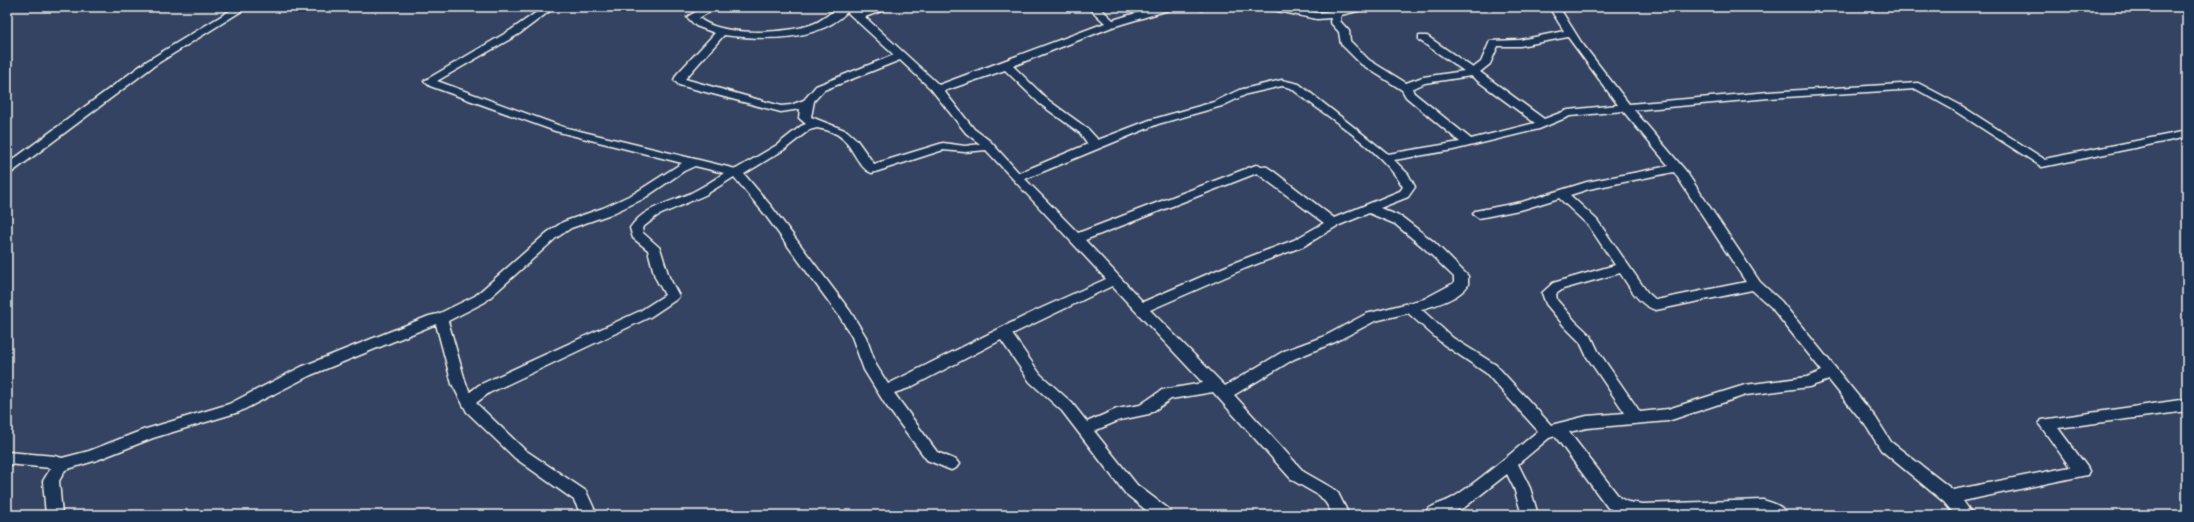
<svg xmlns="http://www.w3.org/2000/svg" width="2194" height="522" viewBox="0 0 2194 522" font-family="'Playpen Sans',sans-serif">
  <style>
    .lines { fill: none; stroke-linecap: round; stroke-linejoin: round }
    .minor-casing { stroke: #f4f1e8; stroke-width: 3 }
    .minor { fill: #1d3557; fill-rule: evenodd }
  </style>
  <rect width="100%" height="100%" fill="#344362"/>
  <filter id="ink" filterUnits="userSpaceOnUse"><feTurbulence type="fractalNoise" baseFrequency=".025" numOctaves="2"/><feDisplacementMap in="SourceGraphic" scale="8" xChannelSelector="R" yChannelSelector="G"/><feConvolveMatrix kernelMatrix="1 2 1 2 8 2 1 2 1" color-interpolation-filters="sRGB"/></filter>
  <g filter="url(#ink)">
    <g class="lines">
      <g class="minor-casing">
        <g id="minor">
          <path d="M 236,7 L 248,7 L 155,65 L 11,173 L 7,174 L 7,164 L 147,61 Z"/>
          <path d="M 544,7 L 555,7 L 519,34 L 437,81 L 563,127 L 736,169 L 777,145 L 801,126 L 806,124 L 799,118 L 800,109 L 781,112 L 679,85 L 674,80 L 677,74 L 715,33 L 696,26 L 687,17 L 704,7 L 717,7 L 699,18 C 721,37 786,34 813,24 C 822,21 836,8 841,7 C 845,6 850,7 854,7 L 860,12 L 877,7 L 892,7 L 865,17 L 939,85 L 1105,23 L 1088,7 L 1099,7 L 1113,20 L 1156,7 L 1174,7 L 1172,9 L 1112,27 L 1013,66 L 1048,100 L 1088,129 L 1098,140 L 1150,120 L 1214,102 L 1239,90 L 1282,80 L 1299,84 L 1388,154 L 1460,142 L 1406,97 L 1402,90 L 1361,64 L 1341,44 L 1339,32 L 1330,22 L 1331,18 L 1317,19 L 1273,10 L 1268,7 L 1287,7 L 1317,13 L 1351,7 L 1368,7 L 1366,9 L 1341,15 L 1340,21 L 1349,31 L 1350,41 L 1369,60 L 1406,83 L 1423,77 L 1464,71 L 1419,40 L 1419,36 L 1427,36 L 1473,68 L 1481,62 L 1490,41 L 1520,40 L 1564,31 L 1549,7 L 1559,7 L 1581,42 L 1629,104 L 1769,92 L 1918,83 L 1960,105 L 2044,159 L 2187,131 L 2187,137 L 2042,167 L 1952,109 L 1916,89 L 1769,98 L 1634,110 L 1685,170 L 1760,282 L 1781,301 L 1876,418 L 1891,442 L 1953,490 L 2070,467 L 2042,428 L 2039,424 L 2042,420 L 2187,399 L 2187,411 L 2058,428 L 2087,467 L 2089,471 L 2087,475 L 1963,501 L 1973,515 L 1955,515 L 1944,502 L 1881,450 L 1866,426 L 1829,380 L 1809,387 L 1746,395 L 1668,421 L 1587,428 L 1569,432 L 1620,498 L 1628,502 L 1643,504 L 1763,500 C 1773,503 1782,505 1787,515 L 1626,515 L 1608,508 L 1555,436 L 1549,438 L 1518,464 L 1530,488 L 1538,515 L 1522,515 L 1514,488 L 1507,474 L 1465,507 L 1447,515 L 1423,515 C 1428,505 1445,503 1454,497 C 1484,477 1511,453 1538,431 L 1486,373 L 1443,344 L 1408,313 L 1375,321 L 1335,342 L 1294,359 L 1234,395 L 1304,472 L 1332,488 L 1338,493 L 1349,515 L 1333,515 L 1326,503 L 1320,496 L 1292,480 L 1213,392 L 1171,399 L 1149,414 L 1120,420 L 1094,431 L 1137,485 L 1170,510 L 1172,515 L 1152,515 L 1125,493 L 1062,411 L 1030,382 L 1001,340 L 909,388 L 894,393 L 937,452 L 956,460 L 959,464 L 956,468 L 951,470 L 927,460 L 885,404 L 864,370 L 852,337 L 840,317 L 763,212 L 734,177 L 705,195 L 657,216 L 642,228 L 643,233 L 660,248 L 669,277 L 679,296 L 677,299 L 650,317 L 489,393 L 476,403 L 525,450 L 586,491 L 597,515 L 581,515 L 574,500 L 515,458 L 467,412 L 452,384 L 436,324 L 311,375 L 239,412 L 153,438 L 97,460 L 65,470 L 59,481 L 62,515 L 46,515 L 43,481 L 51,468 L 7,464 L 7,452 L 55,456 L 62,458 L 89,451 L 143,430 L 229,404 L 301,367 L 429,316 L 438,314 L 475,296 L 548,232 L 563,222 L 603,208 L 635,193 L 682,163 L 555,131 L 430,86 L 424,81 L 511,30 ZM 847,12 L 894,55 L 816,86 L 804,100 L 791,105 L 781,106 L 685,79 L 724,35 C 763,40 818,42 847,12 ZM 1568,37 L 1618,105 L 1568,110 L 1544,119 L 1480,72 L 1490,64 L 1498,46 L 1520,46 ZM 900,60 L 931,89 L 966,133 L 980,144 L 965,146 L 943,143 L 874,164 L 856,139 L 847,131 L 811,117 L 814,101 L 824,90 ZM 1005,70 L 1040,104 L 1080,133 L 1088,144 L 1019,173 L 990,141 L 974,129 L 944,91 ZM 1471,76 L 1535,123 L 1471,139 L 1414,93 L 1412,89 L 1425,83 ZM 1282,86 L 1291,88 C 1324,115 1383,150 1403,187 L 1400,191 L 1334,218 L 1273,171 L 1267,167 L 1256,165 L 1078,233 L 1025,179 L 1158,124 L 1222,106 L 1247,94 ZM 1623,111 L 1669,166 L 1587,182 L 1522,202 L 1475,211 L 1473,214 L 1479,218 L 1524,209 L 1559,198 L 1589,226 L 1615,265 L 1553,283 L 1542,293 L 1546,304 L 1565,327 L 1580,342 L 1587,357 L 1625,413 L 1587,416 L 1551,425 L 1496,365 L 1453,338 L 1421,309 C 1435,306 1460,298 1468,285 L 1468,276 L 1434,242 L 1403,218 L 1380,208 L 1408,197 L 1415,187 L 1408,174 L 1394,160 L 1453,150 L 1539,129 L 1570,116 ZM 817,128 C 827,130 836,132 843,139 C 853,148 859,169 872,173 L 943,150 L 965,152 L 986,150 L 1106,279 L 1033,312 L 888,384 L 876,365 L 866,337 L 850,311 L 771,206 L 744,174 L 785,149 L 809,130 ZM 695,166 L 724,173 C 713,181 701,188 689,194 C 668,203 643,208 630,228 L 633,238 L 648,250 L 655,277 L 665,295 L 640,311 L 479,385 L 470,392 L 466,384 L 448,321 L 485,302 L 556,238 L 571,228 L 611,214 L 643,199 L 684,171 ZM 1674,172 L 1676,175 L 1746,282 L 1656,300 L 1647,292 L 1597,220 L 1570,195 L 1589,189 ZM 1257,173 L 1324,223 L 1294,240 L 1236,262 L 1143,302 L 1085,240 ZM 1369,213 L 1395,224 L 1424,248 L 1454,277 L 1454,283 L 1424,299 L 1366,314 L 1325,336 L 1284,351 L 1225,386 L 1150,310 L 1246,268 L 1304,246 L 1337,226 ZM 1620,273 C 1630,287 1638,305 1656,310 L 1752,290 L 1771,307 L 1822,371 L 1807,377 L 1745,385 L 1668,409 L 1640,412 L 1598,351 L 1591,336 L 1575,321 L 1557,300 L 1556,294 L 1563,289 ZM 1112,286 L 1203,383 L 1162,390 L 1140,405 L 1117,409 L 1087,422 L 1072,403 L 1040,374 L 1012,334 Z"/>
          <path d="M 1196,7 L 1207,7 L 1202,10 Z"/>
        </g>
      </g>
      <use href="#minor" class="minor"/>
    </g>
  </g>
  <rect width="2194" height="522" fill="none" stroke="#1d3557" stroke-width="24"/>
  <rect x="12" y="12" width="2170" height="498" fill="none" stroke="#f4f1e8" stroke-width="1.5" filter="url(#ink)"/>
</svg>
